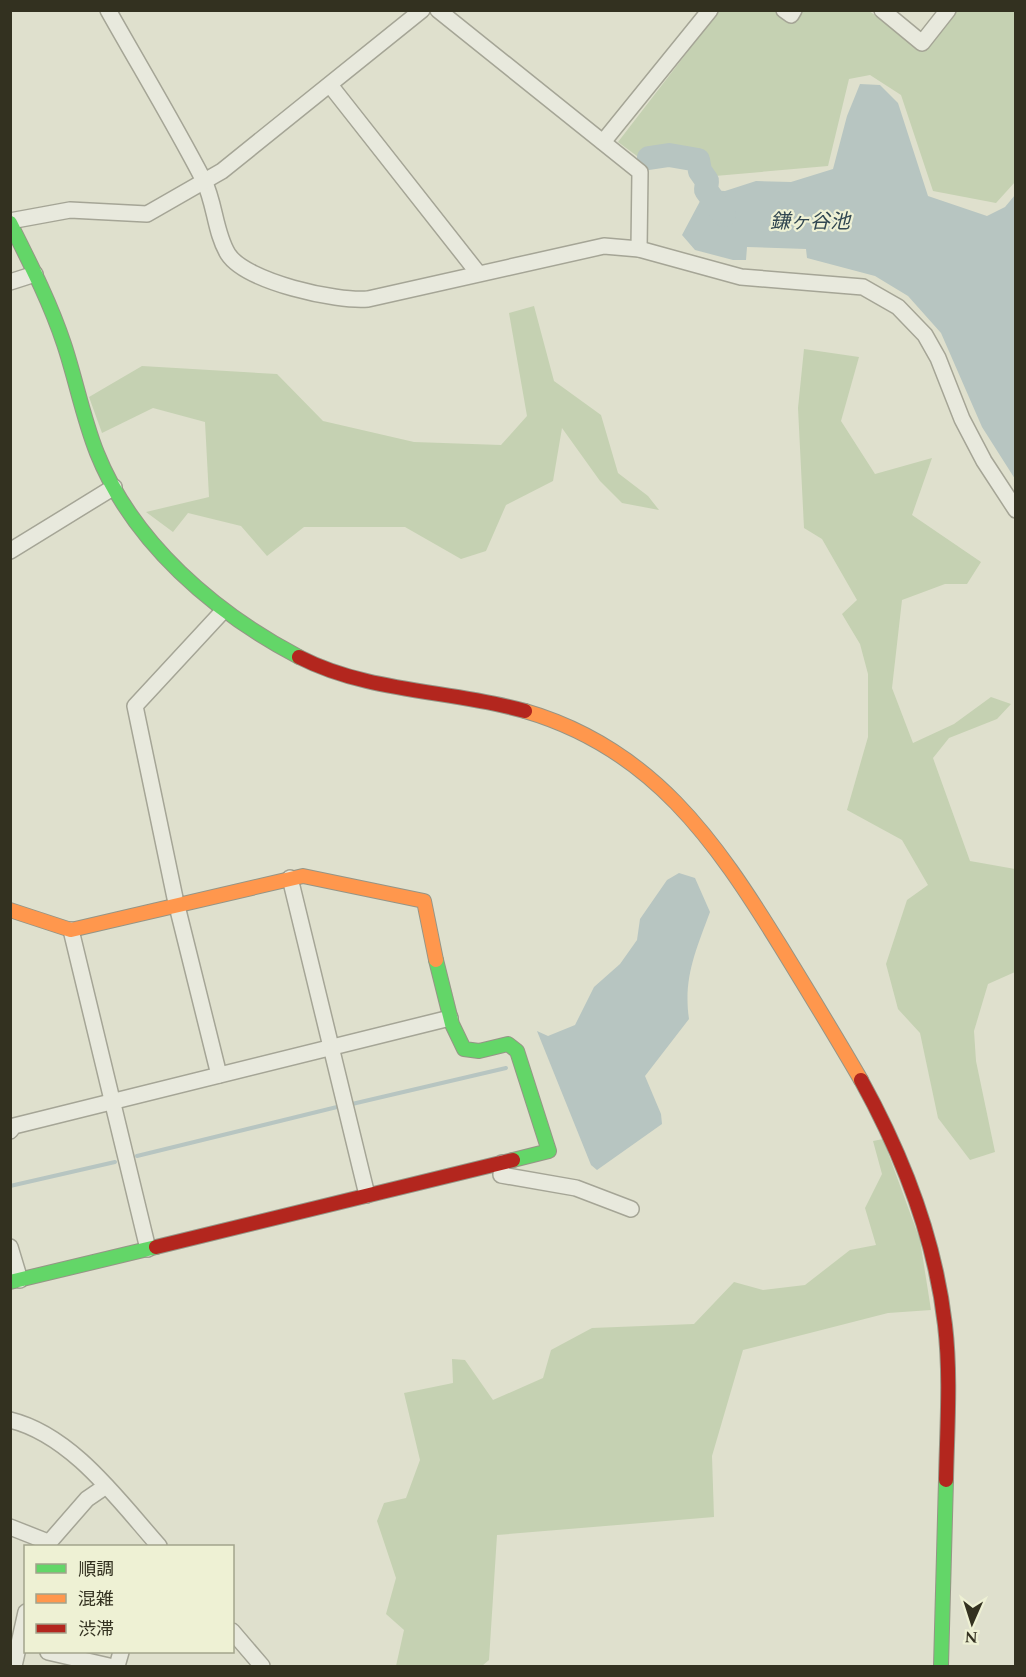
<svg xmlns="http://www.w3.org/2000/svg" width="1026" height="1677" viewBox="0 0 1026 1677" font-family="Spectral,'Noto Sans JP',serif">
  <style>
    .green { fill: #c5d1b2 }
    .water { fill: #b7c5c1 }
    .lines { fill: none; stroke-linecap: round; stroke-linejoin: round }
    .stream { stroke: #b7c5c1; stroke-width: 4 }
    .river { stroke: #b7c5c1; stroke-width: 24 }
    .street-casing { stroke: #a5a596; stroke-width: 18 }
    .fast-casing { stroke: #959586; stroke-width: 16 }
    .slow-casing { stroke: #959586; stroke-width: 16 }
    .jam-casing { stroke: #959586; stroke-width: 16 }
    .street { stroke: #e8e9dd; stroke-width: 15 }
    .fast { stroke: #63d668; stroke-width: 14 }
    .slow { stroke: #ff974d; stroke-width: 14 }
    .jam { stroke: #b3261e; stroke-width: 14 }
    .labels { text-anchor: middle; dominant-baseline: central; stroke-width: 4.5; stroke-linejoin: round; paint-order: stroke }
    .water-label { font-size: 20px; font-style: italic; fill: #314751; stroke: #eef1d4 }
  </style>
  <rect width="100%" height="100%" fill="#dfe0cd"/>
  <g class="green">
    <path d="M 719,11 L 776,11 L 789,20 L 798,11 L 869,11 L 923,48 L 954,11 L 1015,11 L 1015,182 L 996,203 L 933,191 L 901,95 L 870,75 L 849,79 L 828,166 L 692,178 L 692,153 L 650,151 L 641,159 L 618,142 Z"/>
    <path d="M 534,306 L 554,381 L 601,415 L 618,473 L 648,496 L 659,510 L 622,503 L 600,481 L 562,428 L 553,481 L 506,505 L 486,551 L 461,559 L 405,527 L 304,527 L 267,556 L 241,526 L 188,513 L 173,532 L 146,512 L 209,497 L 205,422 L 153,408 L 102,433 L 89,397 L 142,366 L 277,374 L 323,421 L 414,442 L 501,445 L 527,416 L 509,313 Z"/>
    <path d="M 804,349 L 859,357 L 841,421 L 875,474 L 932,458 L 912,515 L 981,562 L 967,584 L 945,584 L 902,600 L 892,688 L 913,743 L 954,724 L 991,697 L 1011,704 L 997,719 L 949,738 L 933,758 L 970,861 L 1015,869 L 1015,972 L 988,984 L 974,1031 L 976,1061 L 995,1152 L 970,1160 L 938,1118 L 920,1033 L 898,1009 L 886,964 L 907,900 L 928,885 L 902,840 L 847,810 L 868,737 L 868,674 L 860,644 L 842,614 L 857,600 L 822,539 L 804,528 L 798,408 Z"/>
    <path d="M 883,1139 L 920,1240 L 931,1310 L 888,1313 L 743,1350 L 712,1456 L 714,1517 L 497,1535 L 489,1660 L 482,1666 L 396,1666 L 404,1630 L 386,1614 L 396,1578 L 377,1521 L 384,1503 L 406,1498 L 420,1460 L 404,1393 L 453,1383 L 452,1359 L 465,1360 L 493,1400 L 543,1378 L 551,1350 L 592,1328 L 694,1324 L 734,1282 L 763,1290 L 805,1285 L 850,1250 L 876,1245 L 865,1208 L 882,1174 L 873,1141 Z"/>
  </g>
  <g class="water">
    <path d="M 860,84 L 880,85 L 898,103 L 928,196 L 987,216 L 1005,207 L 1015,195 L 1015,479 L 982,427 L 941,333 L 908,296 L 875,276 L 807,258 L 806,249 L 747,247 L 746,260 L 733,260 L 695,250 L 682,235 L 706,190 L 725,191 L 756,181 L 791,182 L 833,169 L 847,116 Z"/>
    <path d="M 679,873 L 695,878 L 710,912 C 696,950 683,978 689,1019 L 645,1076 L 661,1114 L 662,1124 L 597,1170 L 591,1165 L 537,1031 L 548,1036 L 575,1025 L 594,987 L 620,964 L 637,940 L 640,919 L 667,880 Z"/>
  </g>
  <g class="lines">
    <g class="stream">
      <path d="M 352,1104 L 506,1068"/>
      <path d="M 137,1156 L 337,1107"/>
      <path d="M 10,1186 L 115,1162"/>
    </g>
    <path class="river" d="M 649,158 L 669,155 L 698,160 L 700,171 L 707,181 L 706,190 L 724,215"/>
    <g class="street-casing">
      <g id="street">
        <path d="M 108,10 C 140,67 174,123 204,181 C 215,203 215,233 228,254 C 246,282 337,302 368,299 L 604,246 L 639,249 L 741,277 L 863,287 L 898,307 L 925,335 L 938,358 L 962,419 L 984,461 L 1016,510"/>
        <path d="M 438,10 L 640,172 L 639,249"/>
        <path d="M 784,10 L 791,15 L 794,10"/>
        <path d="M 882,10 L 922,43 L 948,10"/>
        <path d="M 330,85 L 478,273"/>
        <path d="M 603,142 L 710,10"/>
        <path d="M 10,221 L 70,210 L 147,214 L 222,171 L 422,10"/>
        <path d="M 10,282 L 35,274"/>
        <path d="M 10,551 L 114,487"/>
        <path d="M 290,878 L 367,1195"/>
        <path d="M 71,930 L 148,1249"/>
        <path d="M 219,1075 L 175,898 L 135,706 L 223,611"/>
        <path d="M 10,1131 L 14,1126 L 450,1018"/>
        <path d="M 502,1163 L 501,1175 L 576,1188 L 631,1209"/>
        <path d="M 10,1247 L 20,1280"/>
        <path d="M 10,1420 C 72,1435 119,1501 159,1546"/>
        <path d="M 10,1527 L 48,1542"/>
        <path d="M 46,1546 L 87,1499 L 106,1486"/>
        <path d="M 232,1631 L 262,1666"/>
        <path d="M 48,1652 L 109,1666"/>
        <path d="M 14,1666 L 26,1612"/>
        <path d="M 117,1666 L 121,1652"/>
      </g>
    </g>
    <g class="fast-casing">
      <g id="fast">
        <path d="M 10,223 C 30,263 50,302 64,344 C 76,380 83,418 97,453 C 133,543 215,613 299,657"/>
        <path d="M 436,960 L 452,1024 L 464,1049 L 479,1051 L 508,1044 L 517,1051 L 549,1151 L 513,1160"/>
        <path d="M 10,1282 L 156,1247"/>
        <path d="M 941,1666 L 946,1480"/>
      </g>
    </g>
    <g class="slow-casing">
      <g id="slow">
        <path d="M 525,711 C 652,748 715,840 781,947 C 808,991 835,1035 861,1080"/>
        <path d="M 10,910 L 71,930 L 303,876 L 424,901 L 436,960"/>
      </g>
    </g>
    <g class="jam-casing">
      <g id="jam">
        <path d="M 299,657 C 369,693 451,690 525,711"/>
        <path d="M 861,1080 C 903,1156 935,1238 945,1325 C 951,1376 947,1429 946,1480"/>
        <path d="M 156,1247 L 513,1160"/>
      </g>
    </g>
    <use href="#street" class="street"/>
    <use href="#fast" class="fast"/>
    <use href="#slow" class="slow"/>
    <use href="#jam" class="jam"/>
  </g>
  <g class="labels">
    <g class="water-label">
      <text x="810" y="222">鎌ヶ谷池</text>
    </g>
  </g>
  <rect width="1026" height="1677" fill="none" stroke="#333120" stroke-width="24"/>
  <rect x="24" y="1545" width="210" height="108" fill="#eef1d4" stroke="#a3a48c" stroke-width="1.5"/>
  <rect x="36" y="1564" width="30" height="9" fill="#63d668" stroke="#a3a48c" stroke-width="1.5"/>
  <text x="78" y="1575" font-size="18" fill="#333120">順調</text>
  <rect x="36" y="1594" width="30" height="9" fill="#ff974d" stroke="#a3a48c" stroke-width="1.5"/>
  <text x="78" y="1605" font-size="18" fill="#333120">混雑</text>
  <rect x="36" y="1624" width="30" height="9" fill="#b3261e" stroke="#a3a48c" stroke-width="1.5"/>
  <text x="78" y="1635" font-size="18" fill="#333120">渋滞</text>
  <g transform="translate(972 1623) rotate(183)" stroke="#eef1d4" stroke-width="4.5" paint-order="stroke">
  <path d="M0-4.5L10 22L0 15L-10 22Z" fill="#333120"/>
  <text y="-9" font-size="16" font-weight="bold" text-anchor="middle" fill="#333120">N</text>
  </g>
</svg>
